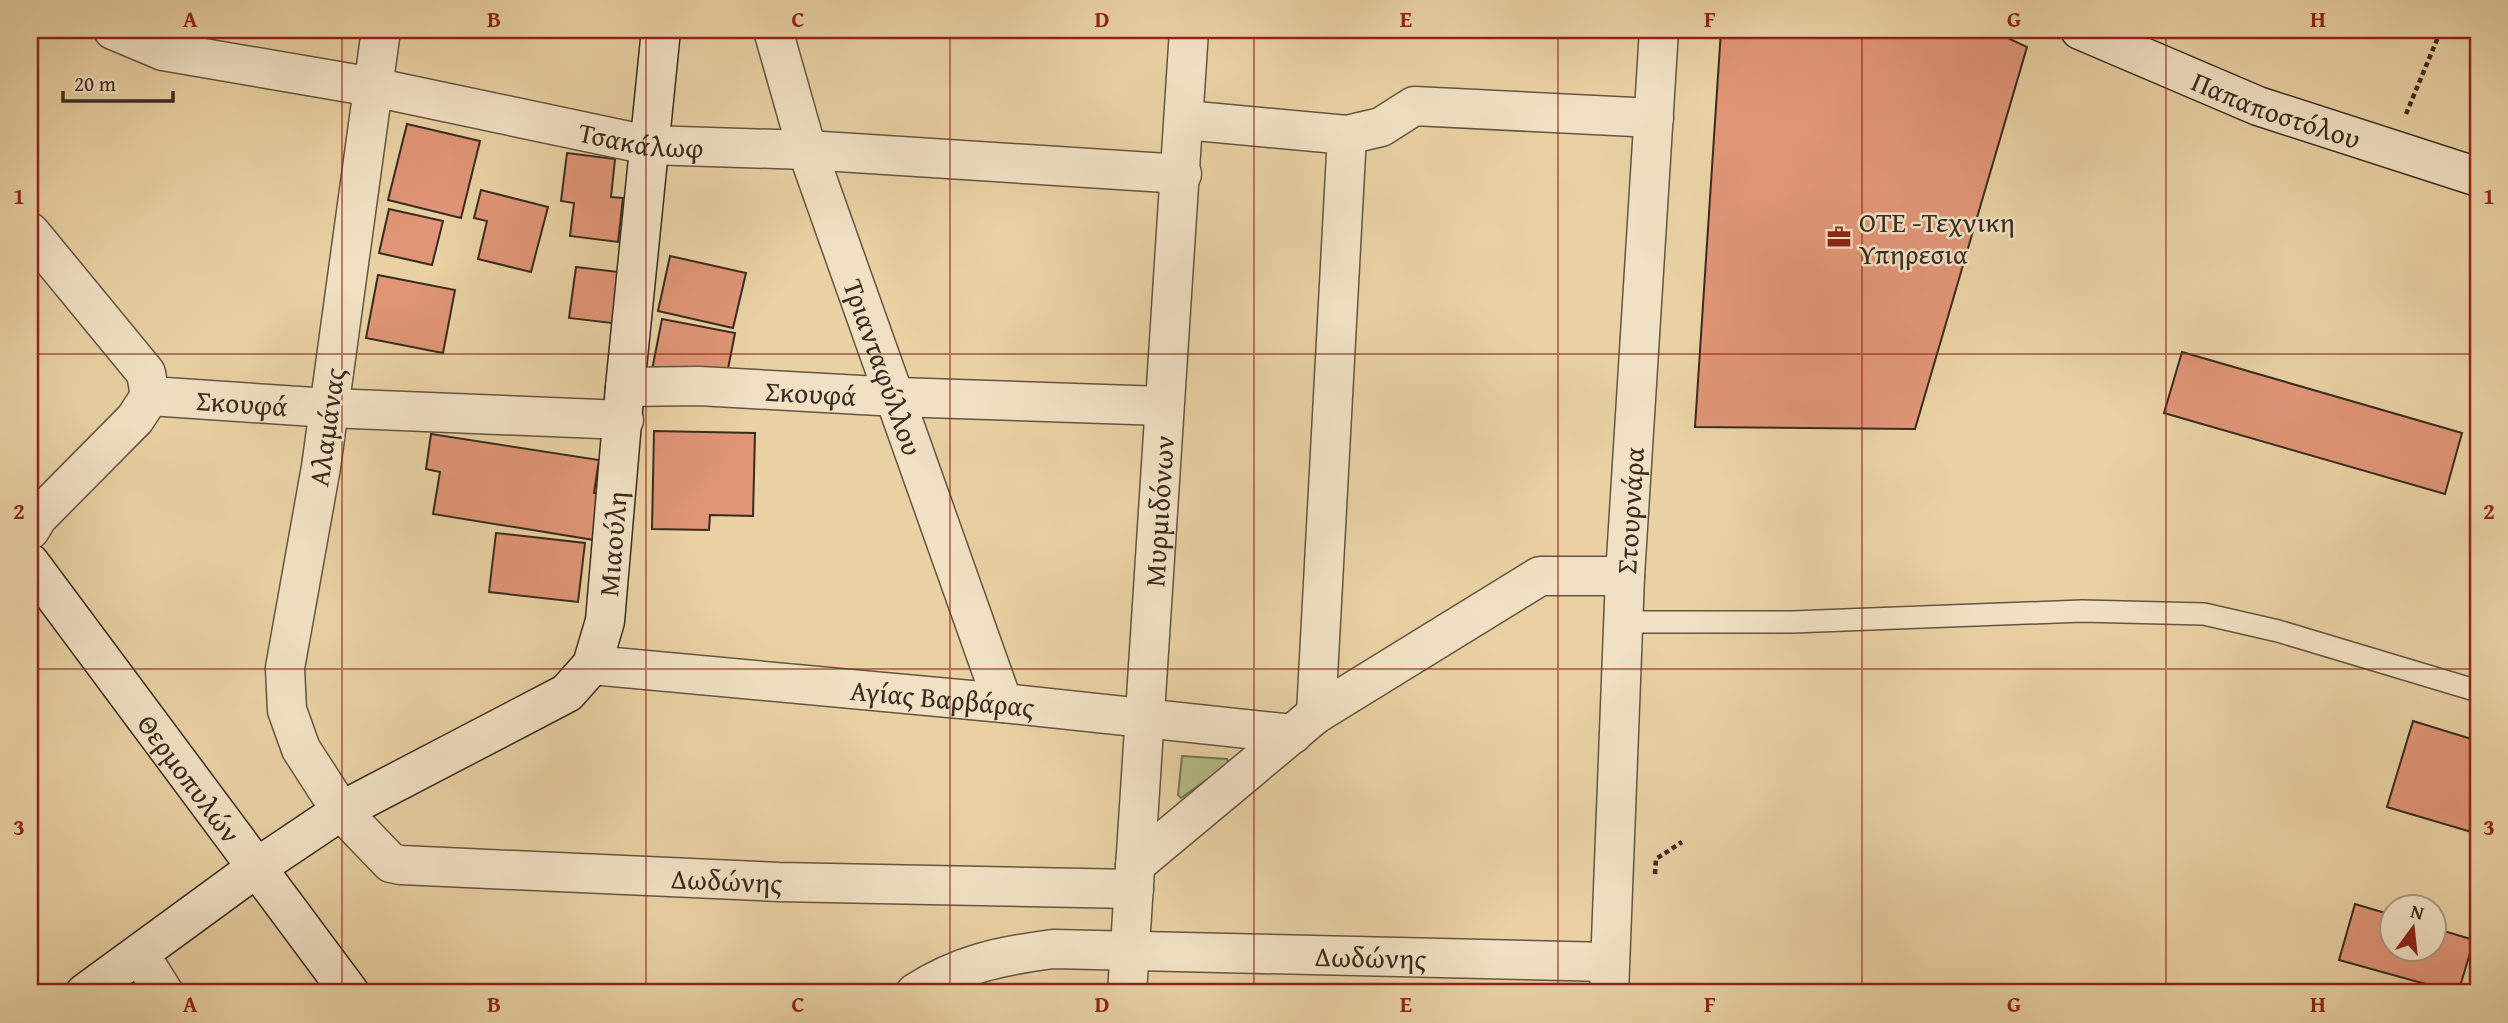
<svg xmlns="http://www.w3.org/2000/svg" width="2508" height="1023" viewBox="0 0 2508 1023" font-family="'Gentium Book Plus',serif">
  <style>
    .green { fill: #b5bc87; stroke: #767454; stroke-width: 2 }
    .building { fill: #e09577; stroke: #382c20; stroke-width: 2 }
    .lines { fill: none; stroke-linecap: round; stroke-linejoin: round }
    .lane-casing { stroke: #645541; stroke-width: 24 }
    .street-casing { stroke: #645541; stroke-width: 41 }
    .secondary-casing { stroke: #382c20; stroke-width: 41 }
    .path { stroke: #382c20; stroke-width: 4.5; stroke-dasharray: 5 3.5; stroke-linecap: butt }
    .lane { stroke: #f1e1c4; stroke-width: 21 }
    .street { stroke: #f1e1c4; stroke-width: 38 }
    .secondary { stroke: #f1e1c4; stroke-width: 38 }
    .grid { fill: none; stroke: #8f2418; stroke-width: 2; stroke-opacity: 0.55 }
    .labels { text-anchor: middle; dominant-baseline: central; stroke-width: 5; stroke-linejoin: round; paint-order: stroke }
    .street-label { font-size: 28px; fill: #382c20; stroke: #f1e1c4 }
    .poi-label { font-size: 28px; fill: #382c20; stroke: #f1e1c4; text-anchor: start }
    .neatline { fill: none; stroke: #8f2418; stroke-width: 2.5 }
    .grid-label { font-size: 23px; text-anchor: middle; font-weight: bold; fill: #8f2418 }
  </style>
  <rect width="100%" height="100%" fill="#e9d1a4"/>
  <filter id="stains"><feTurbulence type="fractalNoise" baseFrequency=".00286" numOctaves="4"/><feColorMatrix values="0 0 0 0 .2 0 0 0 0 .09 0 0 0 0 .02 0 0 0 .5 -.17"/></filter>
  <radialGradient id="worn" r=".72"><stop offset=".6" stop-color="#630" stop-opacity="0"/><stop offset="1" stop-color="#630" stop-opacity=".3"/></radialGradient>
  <path class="green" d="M 1182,756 L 1227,759 L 1229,764 L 1181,798 L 1178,795 Z"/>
  <g class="building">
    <path d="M 1721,30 L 1991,30 L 2027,47 L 1915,429 L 1695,427 Z"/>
    <path d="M 407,124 L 480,141 L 461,218 L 388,200 Z"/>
    <path d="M 567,153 L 615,159 L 611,197 L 623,198 L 618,242 L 570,236 L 574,203 L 561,201 Z"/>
    <path d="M 481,190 L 548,207 L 531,272 L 478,259 L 487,221 L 474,218 Z"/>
    <path d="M 389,209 L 443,221 L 432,265 L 379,253 Z"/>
    <path d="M 670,256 L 746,273 L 733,328 L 658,311 Z"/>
    <path d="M 576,267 L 627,273 L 620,324 L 569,318 Z"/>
    <path d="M 378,275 L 455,290 L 443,353 L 366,338 Z"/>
    <path d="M 662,319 L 735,333 L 725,384 L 652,370 Z"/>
    <path d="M 2182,352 L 2462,433 L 2445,494 L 2164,413 Z"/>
    <path d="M 654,431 L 755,433 L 753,516 L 710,515 L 709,530 L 652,529 Z"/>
    <path d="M 431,434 L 599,460 L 594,493 L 601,494 L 594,540 L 433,514 L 440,472 L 426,469 Z"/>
    <path d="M 496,533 L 585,543 L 578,602 L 489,592 Z"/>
    <path d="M 2413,721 L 2478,741 L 2478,834 L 2387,807 Z"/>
    <path d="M 2355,904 L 2392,915 L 2392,950 L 2434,950 L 2434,928 L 2474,940 L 2458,993 L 2339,960 Z"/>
  </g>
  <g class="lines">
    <g class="lane-casing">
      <path id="lane" d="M 1623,622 L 1792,622 L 2082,611 L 2204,614 L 2278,631 L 2478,691"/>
    </g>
    <g class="street-casing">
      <g id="street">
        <path id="s1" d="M 113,30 L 163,51 L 373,87 L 648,145 L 807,150 L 1182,174"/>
        <path id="s2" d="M 381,30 L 321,467 L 285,668 L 287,710 L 301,749 L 341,811 L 391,863 L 401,865 L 779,882 L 1134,889"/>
        <path id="s3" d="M 773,30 L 807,150 L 1003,703"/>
        <path d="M 1185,120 L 1347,135 L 1381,127 L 1414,106 L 1654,118"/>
        <path id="s4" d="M 30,232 L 146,373 L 150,396 L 329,408 L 624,420"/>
        <path id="s5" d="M 625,387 L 699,386 L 897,397 L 1163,406"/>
        <path d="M 30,530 L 38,517 L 135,419 L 150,396"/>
        <path id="s6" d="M 592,665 L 1003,703 L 1293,734"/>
        <path d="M 1316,714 L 1347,135"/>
        <path d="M 1135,865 L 1316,714 L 1540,576 L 1625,576"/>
        <path d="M 140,955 L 164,993"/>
        <path id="s7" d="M 915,993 C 960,964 1000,956 1053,949 L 1609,962"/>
        <path id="s8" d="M 1127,993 L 1189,30"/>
        <path id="s9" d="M 1609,993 L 1625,576 L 1659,30"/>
      </g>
    </g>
    <g class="secondary-casing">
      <g id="secondary">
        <path id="s10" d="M 2080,30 L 2258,106 L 2478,177"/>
        <path id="s11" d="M 30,563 L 350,993"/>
        <path id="s12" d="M 85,993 L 256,868 L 341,811 L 567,693 L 592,665 L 605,621 L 625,387 L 661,30"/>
      </g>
    </g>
    <g class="path">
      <path d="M 2406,114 L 2441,30"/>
      <path d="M 1655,874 L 1656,859 L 1682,842"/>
    </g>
    <use href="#lane" class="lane"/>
    <use href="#street" class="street"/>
    <use href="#secondary" class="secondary"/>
  </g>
  <path class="grid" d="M 342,30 L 342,993M 646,30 L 646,993M 950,30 L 950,993M 1254,30 L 1254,993M 1558,30 L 1558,993M 1862,30 L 1862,993M 2166,30 L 2166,993M 30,354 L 2478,354M 30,669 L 2478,669"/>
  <defs>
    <g id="office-bare" transform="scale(1.89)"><path d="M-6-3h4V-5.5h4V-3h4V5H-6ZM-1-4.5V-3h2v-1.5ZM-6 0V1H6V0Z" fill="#8f2418" stroke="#f1e1c4" stroke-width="2.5" paint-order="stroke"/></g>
  </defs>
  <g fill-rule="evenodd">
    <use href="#office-bare" x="1839" y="237"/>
  </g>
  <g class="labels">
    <g class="street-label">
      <text stroke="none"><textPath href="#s10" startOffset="212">Παπαποστόλου</textPath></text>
      <text stroke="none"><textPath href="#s1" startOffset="541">Τσακάλωφ</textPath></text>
      <text stroke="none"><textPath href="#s3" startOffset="355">Τριανταφύλλου</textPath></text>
      <text stroke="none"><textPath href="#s5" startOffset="186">Σκουφά</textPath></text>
      <text stroke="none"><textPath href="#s4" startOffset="298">Σκουφά</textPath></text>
      <text transform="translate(326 427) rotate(-82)">Αλαμάνας</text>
      <text stroke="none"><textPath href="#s8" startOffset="483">Μυρμιδόνων</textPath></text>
      <text stroke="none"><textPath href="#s9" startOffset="483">Στουρνάρα</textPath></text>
      <text stroke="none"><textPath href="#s12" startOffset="730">Μιαούλη</textPath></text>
      <text stroke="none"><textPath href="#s6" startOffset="352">Αγίας Βαρβάρας</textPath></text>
      <text stroke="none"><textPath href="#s11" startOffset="268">Θερμοπυλών</textPath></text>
      <text stroke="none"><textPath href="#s2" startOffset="1211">Δωδώνης</textPath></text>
      <text stroke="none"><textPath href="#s7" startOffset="464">Δωδώνης</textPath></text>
    </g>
    <g class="poi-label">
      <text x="1859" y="221">ΟΤΕ -Τεχνικη<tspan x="1859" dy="32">Υπηρεσια</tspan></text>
    </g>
  </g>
  <rect width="2508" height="1023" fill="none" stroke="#e9d1a4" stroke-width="77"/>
  <g transform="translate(2413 928) rotate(15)"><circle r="33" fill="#f1e1c4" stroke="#a79982" stroke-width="2"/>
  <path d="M0-5L12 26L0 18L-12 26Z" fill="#8f2418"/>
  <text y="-10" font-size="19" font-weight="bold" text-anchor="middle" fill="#382c20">N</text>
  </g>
  <path d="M63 91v10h110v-10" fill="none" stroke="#382c20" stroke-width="3.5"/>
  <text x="74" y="91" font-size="21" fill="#382c20" stroke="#f1e1c4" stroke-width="5" paint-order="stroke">20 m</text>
  <rect x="38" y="38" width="2432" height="946" class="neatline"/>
  <g class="grid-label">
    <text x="190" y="27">A</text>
    <text x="494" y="27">B</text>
    <text x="798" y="27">C</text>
    <text x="1102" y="27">D</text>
    <text x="1406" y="27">E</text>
    <text x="1710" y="27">F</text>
    <text x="2014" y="27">G</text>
    <text x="2318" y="27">H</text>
    <text x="19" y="204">1</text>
    <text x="2489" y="204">1</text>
    <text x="19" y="519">2</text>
    <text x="2489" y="519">2</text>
    <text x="19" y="835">3</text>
    <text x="2489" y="835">3</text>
    <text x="190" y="1012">A</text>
    <text x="494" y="1012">B</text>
    <text x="798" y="1012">C</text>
    <text x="1102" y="1012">D</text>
    <text x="1406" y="1012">E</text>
    <text x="1710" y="1012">F</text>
    <text x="2014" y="1012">G</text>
    <text x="2318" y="1012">H</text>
  </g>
  <rect width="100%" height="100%" filter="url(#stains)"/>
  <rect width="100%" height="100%" fill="url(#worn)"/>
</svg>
